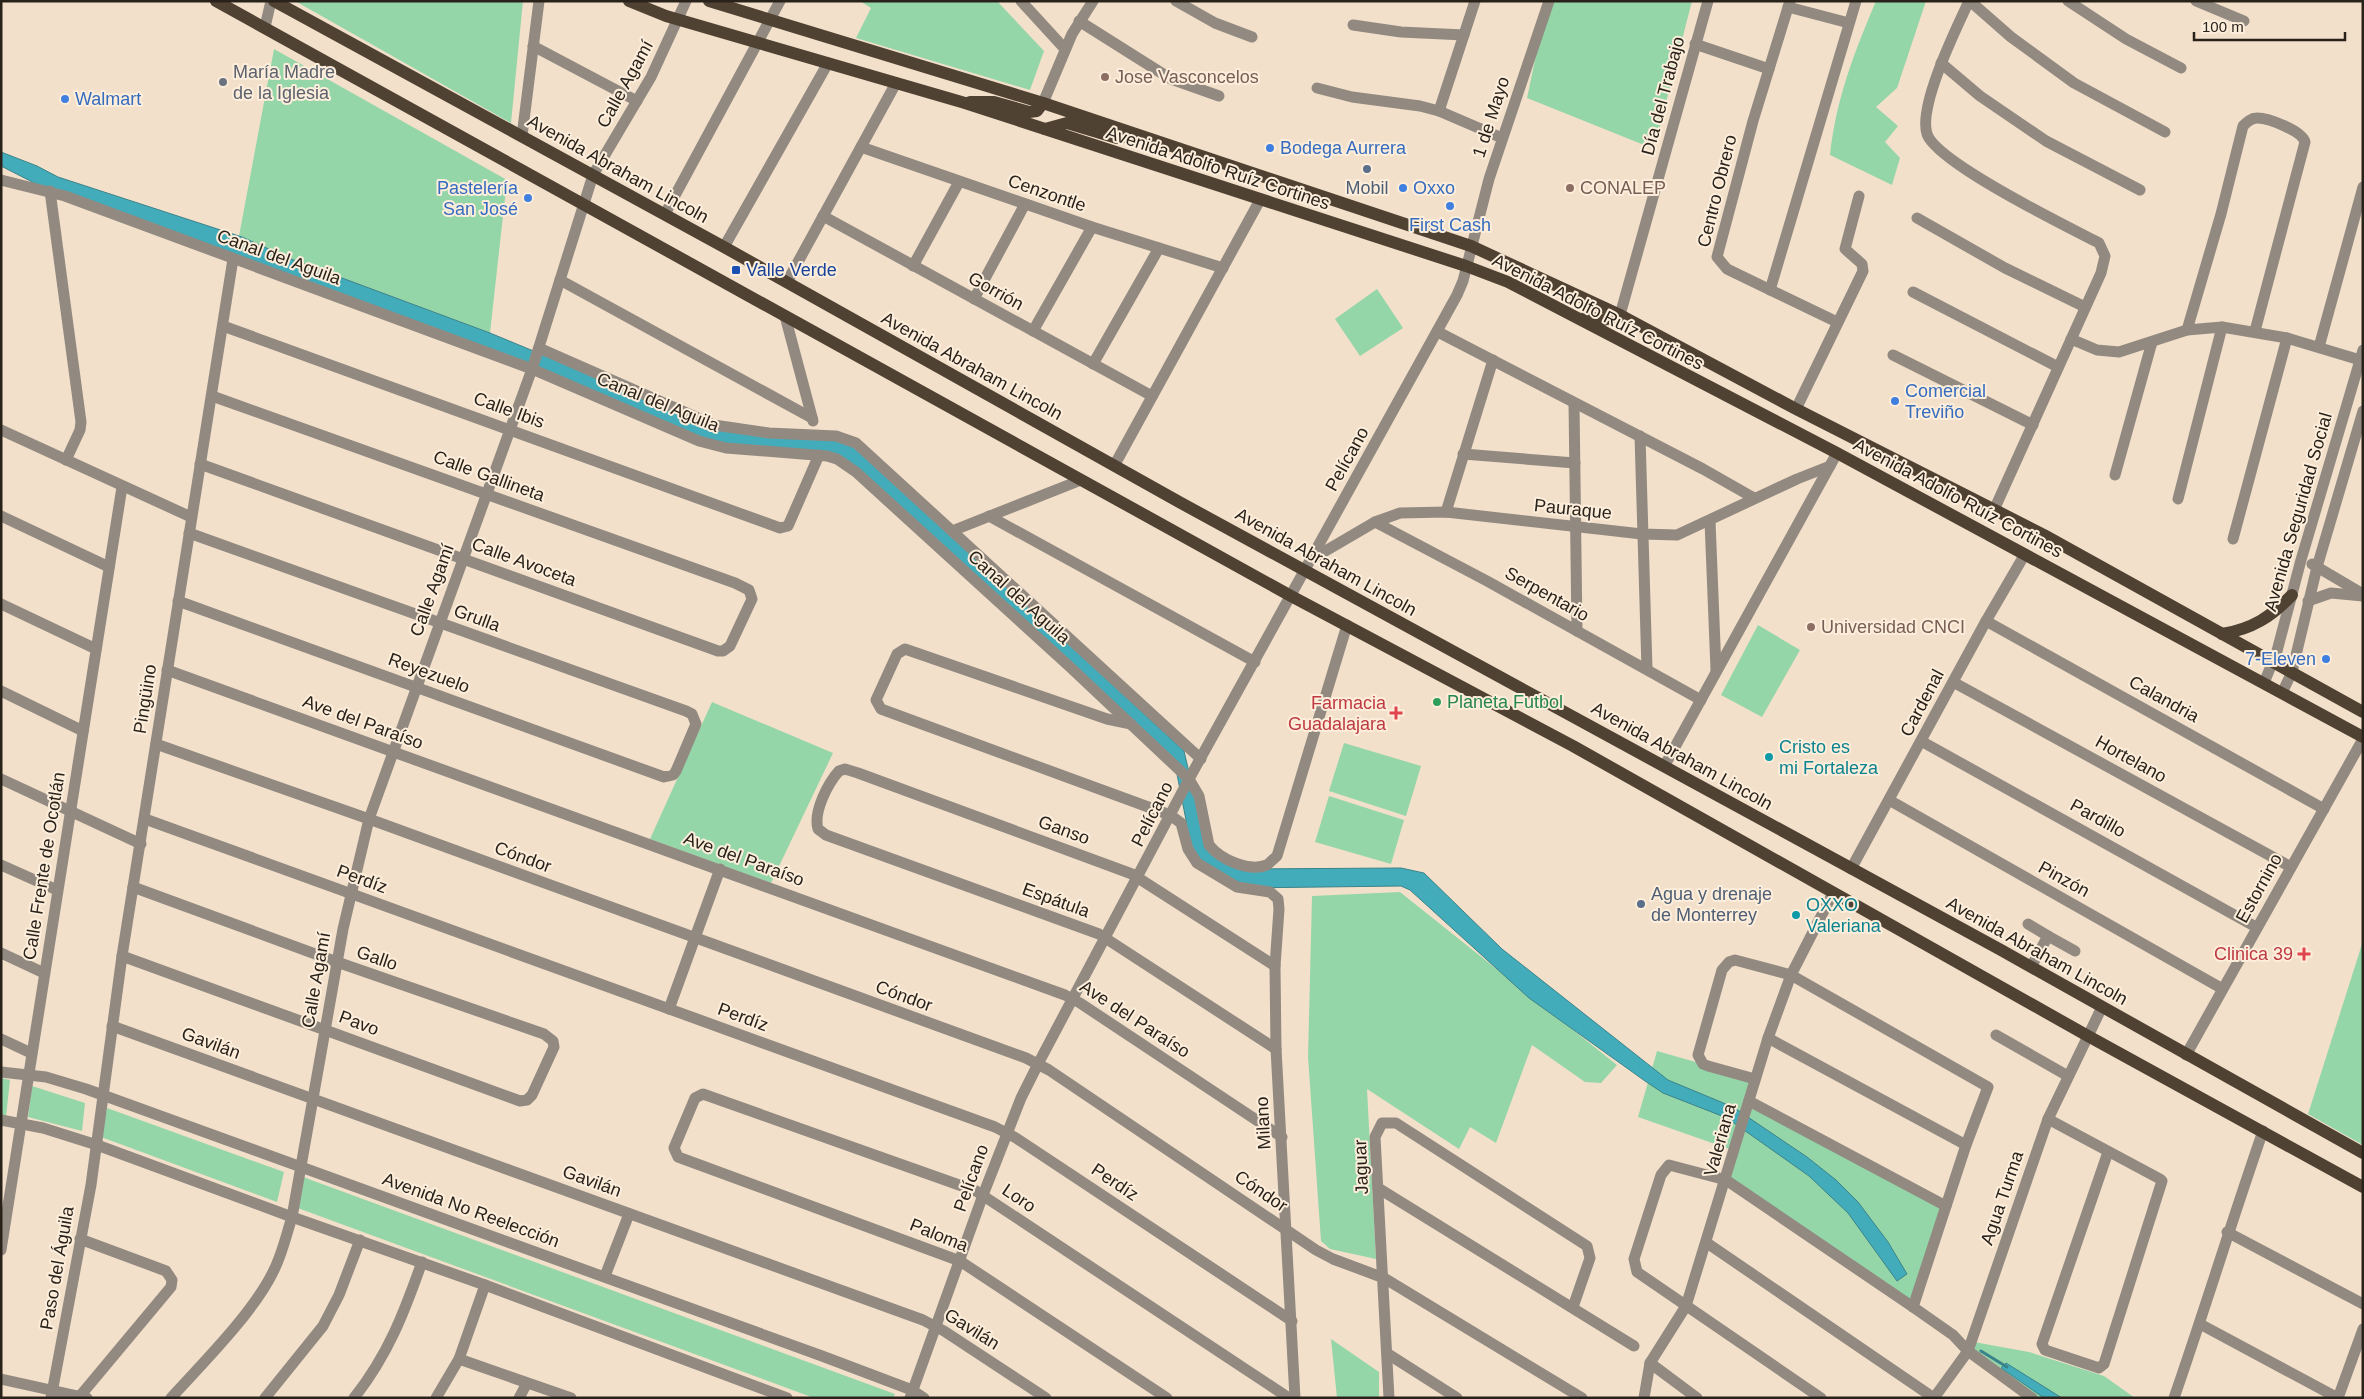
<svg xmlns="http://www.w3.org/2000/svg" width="2364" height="1399" viewBox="0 0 2364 1399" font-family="Helvetica,sans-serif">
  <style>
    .green { fill: #95d6a9 }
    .water { fill: #43acba; stroke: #3b838a }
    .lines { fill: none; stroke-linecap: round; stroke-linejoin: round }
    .stream { stroke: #3b838a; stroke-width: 3 }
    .minor { stroke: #928a81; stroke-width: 11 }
    .major { stroke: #504233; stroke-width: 12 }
    .education-dot { fill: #8d6e63; stroke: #fdeedc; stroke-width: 2 }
    .worship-dot { fill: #6b7280; stroke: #fdeedc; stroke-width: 2 }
    .shop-dot { fill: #3f7fe0; stroke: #fdeedc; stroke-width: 2 }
    .service-dot { fill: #5c6f8a; stroke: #fdeedc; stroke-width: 2 }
    .transit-dot { fill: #1a4fb4; stroke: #fdeedc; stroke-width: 2 }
    .leisure-dot { fill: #2e9e5b; stroke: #fdeedc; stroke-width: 2 }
    .health-dot { fill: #e0444e; stroke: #fdeedc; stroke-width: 2 }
    .culture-dot { fill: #0f9aa8; stroke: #fdeedc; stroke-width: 2 }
    .labels { text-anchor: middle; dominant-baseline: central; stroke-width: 4; stroke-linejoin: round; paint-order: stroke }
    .worship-label { font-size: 18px; fill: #5b616d; stroke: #fdeedc; text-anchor: start }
    .education-label { font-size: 18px; fill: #785e54; stroke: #fdeedc; text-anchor: start }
    .street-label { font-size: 18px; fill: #29221a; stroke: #fdeedc }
    .shop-label { font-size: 18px; fill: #366cbe; stroke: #fdeedc; text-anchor: start }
    .service-label { font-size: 18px; fill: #4e5e75; stroke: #fdeedc }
    .transit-label { font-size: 18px; fill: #164399; stroke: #fdeedc; text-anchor: start }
    .leisure-label { font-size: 18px; fill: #27864d; stroke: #fdeedc; text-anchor: start }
    .health-label { font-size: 18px; fill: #be3a42; stroke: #fdeedc; text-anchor: end }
    .culture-label { font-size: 18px; fill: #0d838f; stroke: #fdeedc; text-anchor: start }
  </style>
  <rect width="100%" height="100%" fill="#f3e0ca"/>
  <g class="green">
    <path d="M 295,1 L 523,1 L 511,123 Z"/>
    <path d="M 860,1 L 997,1 L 1044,51 L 1030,90 L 856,38 L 871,8 Z"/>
    <path d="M 1551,1 L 1692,1 L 1654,149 L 1527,98 L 1543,22 Z"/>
    <path d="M 1876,1 L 1926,1 L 1897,88 L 1876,107 L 1898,126 L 1885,142 L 1900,158 L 1892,185 L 1830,155 C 1836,99 1854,53 1876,1 Z"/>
    <path d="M 274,49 L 507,180 L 490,333 L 291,259 L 239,236 Z"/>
    <path d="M 1377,289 L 1403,328 L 1360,356 L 1335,319 Z"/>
    <path d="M 1758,625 L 1800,650 L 1762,717 L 1721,695 Z"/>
    <path d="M 712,702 L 833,753 L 771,883 L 650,839 Z"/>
    <path d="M 1344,743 L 1421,766 L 1406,816 L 1329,791 Z"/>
    <path d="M 1329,796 L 1404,820 L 1391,864 L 1315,842 Z"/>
    <path d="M 1400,892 L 1617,1065 L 1601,1083 L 1585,1082 L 1532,1045 L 1496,1143 L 1470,1127 L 1459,1149 L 1367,1089 L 1376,1259 L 1330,1249 L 1321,1241 L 1308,1057 L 1312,896 Z"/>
    <path d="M 2363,941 L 2363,1145 L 2308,1114 Z"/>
    <path d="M 1657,1051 L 1755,1079 L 1749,1101 L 1946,1206 L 1913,1307 L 1726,1180 L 1735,1151 L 1638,1117 Z"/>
    <path d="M 1,1078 L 10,1080 L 6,1117 L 1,1117 Z"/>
    <path d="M 32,1086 L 85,1103 L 82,1131 L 28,1117 Z"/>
    <path d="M 107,1108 L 284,1172 L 277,1202 L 101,1137 Z"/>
    <path d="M 303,1177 L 895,1394 L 893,1398 L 814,1398 L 295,1207 Z"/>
    <path d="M 1331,1339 L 1379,1372 L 1379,1398 L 1337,1398 Z"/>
    <path d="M 1974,1342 L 2029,1352 L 2104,1376 L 2135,1398 L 2032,1398 L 1968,1351 Z"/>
  </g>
  <g class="water">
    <path d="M 1,152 L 37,166 L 58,177 L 242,237 L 291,259 L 490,333 L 705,422 L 848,439 L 1184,751 L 1206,846 L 1243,869 L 1401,868 L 1424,873 L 1502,949 L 1668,1080 L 1733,1107 L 1807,1157 L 1836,1180 L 1858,1202 L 1888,1242 L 1907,1274 L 1897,1281 L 1848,1213 L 1809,1176 L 1727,1118 L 1663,1093 L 1645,1081 L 1529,998 L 1410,890 L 1401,886 L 1241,888 L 1197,863 L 1188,849 L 1186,820 L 1174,759 L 837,459 L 726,448 L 567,383 L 50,191 L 1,166 Z"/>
    <path d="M 2006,1363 L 2062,1398 L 2044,1398 L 2001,1368 Z"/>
  </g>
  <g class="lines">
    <path class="stream" d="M 1981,1351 L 2007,1367"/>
    <g class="minor">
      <path d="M 1021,1 L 1065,49"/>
      <path d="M 1176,1 L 1215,23 L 1252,37"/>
      <path d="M 1790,1 L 1753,121 L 1717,257 L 1727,269 L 1837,322"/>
      <path d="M 1969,1 C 1956,29 1918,106 1927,134 C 1937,163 2068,227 2099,243 L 2105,256 L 2101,273 L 1994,510"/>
      <path d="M 1970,1 L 2011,37 L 2074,83 L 2165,132"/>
      <path d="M 2068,1 L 2126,39 L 2181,68"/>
      <path d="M 2196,1 L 2244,21"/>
      <path d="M 1788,7 L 1849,23"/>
      <path d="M 1079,21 L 1171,79 L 1219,96"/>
      <path d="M 1353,25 L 1401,32 L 1464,35"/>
      <path d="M 265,27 L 271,1"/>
      <path d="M 1695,44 L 1769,69"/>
      <path d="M 533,46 L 637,101"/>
      <path d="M 1941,63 L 1980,96 L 2046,141 L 2140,190"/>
      <path d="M 1317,88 L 1352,97 L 1420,106 L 1439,111 L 1502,138"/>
      <path d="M 1043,103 L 1072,34 L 1093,1"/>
      <path d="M 1439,111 L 1475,1"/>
      <path d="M 522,136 L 539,1"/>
      <path d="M 861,147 L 1092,227 L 1223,268"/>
      <path d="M 1,180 L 65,196 L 532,369 L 699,441 L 726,448 L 827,456 L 837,459 L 856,472 L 1070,667 L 1189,779 L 1199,796 L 1209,845 C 1221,860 1249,872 1267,865 L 1277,856 L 1347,625"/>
      <path d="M 50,191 L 81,422 L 80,430 L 66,460"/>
      <path d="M 665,214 L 780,1"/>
      <path d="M 823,216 L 1152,396"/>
      <path d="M 1917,218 L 2005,268 L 2085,307"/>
      <path d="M 724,247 L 828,63"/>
      <path d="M 913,266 L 959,182"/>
      <path d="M 560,280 L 812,418"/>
      <path d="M 787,282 L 896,83"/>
      <path d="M 1770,290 L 1856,1"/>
      <path d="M 1913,292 L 2058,367"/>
      <path d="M 974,299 L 1025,204"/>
      <path d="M 1620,315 L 1708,1"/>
      <path d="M 785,316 L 813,421"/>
      <path d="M 223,326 L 780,528 L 788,526 L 819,455"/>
      <path d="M 2187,330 L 2221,214 L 2243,126 C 2247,122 2251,118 2257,118 C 2269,118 2302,131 2305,142 L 2255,331"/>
      <path d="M 1033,331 L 1092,227"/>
      <path d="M 1438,332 L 1703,469 L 1754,498"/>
      <path d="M 2071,339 L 2097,350 L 2119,352 L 2187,330 L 2222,327 L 2287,338 L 2360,360"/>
      <path d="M 2319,347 L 2363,187"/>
      <path d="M 539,348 L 714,425 L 769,433 L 836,436 L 856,443 L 1201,759"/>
      <path d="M 1893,355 L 2033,425"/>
      <path d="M 1093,364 L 1159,248"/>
      <path d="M 1574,403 L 1577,631"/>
      <path d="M 1796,409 L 1863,271 L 1862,264 L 1845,249 L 1859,196"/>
      <path d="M 1,430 L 191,517"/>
      <path d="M 1640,436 L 1647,669"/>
      <path d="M 1463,454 L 1575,463"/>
      <path d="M 200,464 L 718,651 L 723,651 L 730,646 L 752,599 L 749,590 L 735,583 L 212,396"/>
      <path d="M 1114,466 L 1260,200"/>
      <path d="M 2115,475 L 2152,342"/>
      <path d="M 2178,499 L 2222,327"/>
      <path d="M 1446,512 L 1493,360"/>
      <path d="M 1,516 L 109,567"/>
      <path d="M 989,516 L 1255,662"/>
      <path d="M 1710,521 L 1716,670"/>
      <path d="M 1375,522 L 1487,581 L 1701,700"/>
      <path d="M 952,531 L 1081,480"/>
      <path d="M 2233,539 L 2287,338"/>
      <path d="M 1310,560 L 1375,522 L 1400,513 L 1446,512 L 1642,534 L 1677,535 L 1797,479 L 1830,466"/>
      <path d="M 2312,564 L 2363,594"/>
      <path d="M 178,601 L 664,777 L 673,775 L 676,771 L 696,724 L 692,714 L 686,711 L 189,533"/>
      <path d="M 2308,601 L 2331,593 L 2363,596"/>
      <path d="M 1,604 L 96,649"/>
      <path d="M 1986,621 L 2324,809"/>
      <path d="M 167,670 L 1065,995 L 1080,1003 L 1282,1137"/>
      <path d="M 1953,682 L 2291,867"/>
      <path d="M 2264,683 L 2277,651 L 2301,560 L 2363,350"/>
      <path d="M 1,691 L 83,731"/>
      <path d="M 2282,693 L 2292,672 L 2317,567 L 2363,411"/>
      <path d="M 1131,724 L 1107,719 L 905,649 L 897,654 L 876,700 L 881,709 L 1170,815 L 1181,823 L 1188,849 L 1197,863 L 1237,887 L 1270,892 L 1278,899 L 1279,909 L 1275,966 L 1276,1049 L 1295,1398"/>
      <path d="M 1921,741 L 2256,927"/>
      <path d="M 156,744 L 369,819 L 1026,1058 L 1049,1070 L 1316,1250 L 1333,1259 L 1384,1278 L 1582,1398"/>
      <path d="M 1665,765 L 1837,453"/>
      <path d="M 1,779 L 141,844"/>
      <path d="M 1889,800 L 2221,988"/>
      <path d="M 145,819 L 995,1127 L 1016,1138 L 1292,1321"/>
      <path d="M 1,865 L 57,890"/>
      <path d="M 1851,869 L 1986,621 L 2025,554"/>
      <path d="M 2028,924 L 2048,936"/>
      <path d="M 1,953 L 44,973"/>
      <path d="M 122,956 L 520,1101 L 527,1100 L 532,1095 L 554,1047 L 553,1041 L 544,1034 L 337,962 L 133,887"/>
      <path d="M 1275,966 L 1132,874 L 858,773 L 845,769 L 839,771 C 828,783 813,812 818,829 L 826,835 L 1099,934 L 1276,1049"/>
      <path d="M 2031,967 L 2048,936 L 2075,951"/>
      <path d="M 669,1009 L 720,869"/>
      <path d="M 112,1026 L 923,1320 L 944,1331 L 1046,1398"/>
      <path d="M 1996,1035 L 2068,1076"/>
      <path d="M 1768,1038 L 1966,1145"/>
      <path d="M 1,1039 L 31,1053"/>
      <path d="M 2186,1055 L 2363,739"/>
      <path d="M 1,1072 L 46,1077 L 86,1089 L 822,1356 L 912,1390 L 924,1398"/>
      <path d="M 1755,1079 L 1708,1066 L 1703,1064 L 1698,1055 L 1722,970 L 1729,962 L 1735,960 L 1791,975 L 1988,1087 L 1966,1145 L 1913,1307"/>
      <path d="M 1749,1101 L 1946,1206"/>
      <path d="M 2048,1119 L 2160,1179 L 2162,1181 L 2104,1364 L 2099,1368 L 2045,1350 L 2042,1344 L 2108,1152"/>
      <path d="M 1,1120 L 43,1128 L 97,1145 L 292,1217 L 485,1285 L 787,1398"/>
      <path d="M 1378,1188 L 1634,1346"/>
      <path d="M 2227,1232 L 2363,1304"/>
      <path d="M 1707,1243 L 1934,1398"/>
      <path d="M 1,1250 L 122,487"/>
      <path d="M 605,1276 L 629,1214"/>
      <path d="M 2200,1324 L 2338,1398"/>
      <path d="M 1388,1354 L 1457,1398"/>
      <path d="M 459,1359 L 571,1398"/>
      <path d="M 1650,1363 L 1697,1398"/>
      <path d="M 1,1379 L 87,1398"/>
      <path d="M 80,1396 L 171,1287 L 172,1280 L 166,1271 L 80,1239"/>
      <path d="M 51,1398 L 91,1185 L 122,956 L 233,259"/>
      <path d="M 171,1398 C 203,1363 253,1313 273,1272 C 282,1255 286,1236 292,1217 L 343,929 L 369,819 L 532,369 L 593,175 L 651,77 L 686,1"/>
      <path d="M 265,1398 L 323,1326 L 339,1295 L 360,1240"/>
      <path d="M 354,1398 C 388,1355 404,1313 422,1262"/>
      <path d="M 436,1398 L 459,1359 L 485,1285"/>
      <path d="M 519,1398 L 527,1383"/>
      <path d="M 910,1398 L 983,1195 L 1021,1098 L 1038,1064 L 1189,779 L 1457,295 L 1463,281 L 1489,179 L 1549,1"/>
      <path d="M 1167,1398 L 960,1261 L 678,1157 L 674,1148 L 695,1098 L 703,1094 L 976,1191 L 1289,1398"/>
      <path d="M 1389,1398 L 1375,1137 L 1382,1123 L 1396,1123 L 1587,1246 L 1590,1258 L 1573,1307"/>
      <path d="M 1644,1398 L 1650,1363 L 1686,1306 L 1768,1038 L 1791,975 L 1833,893"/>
      <path d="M 1821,1398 L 1637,1272 L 1634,1259 L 1661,1175 L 1669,1165 L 1726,1180 L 1913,1307 L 1953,1335 L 1968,1351 L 2032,1398"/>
      <path d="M 1934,1398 L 1968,1351 L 2048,1119 L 2102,1007"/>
      <path d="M 2174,1398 C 2205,1309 2232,1220 2263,1131"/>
      <path d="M 2338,1398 L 2363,1329"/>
    </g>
    <g class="major">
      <path d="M 216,1 L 1291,596 L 1573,746 L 2088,1036 L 2363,1187"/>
      <path d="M 274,1 L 724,247 L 1181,503 L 2001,950 L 2363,1153"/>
      <path d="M 629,1 L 666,16 L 965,103 L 1466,266 L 1508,282 L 1837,453 L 2363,737"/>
      <path d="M 709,1 L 1043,103 L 1471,246 L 1620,315 L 1796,409 L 2044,535 L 2363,712"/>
      <path d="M 970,102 L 994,102 L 1029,112 L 1037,111 L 1043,103"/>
      <path d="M 1045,129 L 1067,123 L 1117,138 L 1137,135"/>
      <path d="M 1587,315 L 1600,321 L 1620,315"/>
      <path d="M 2222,634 C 2252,629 2271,617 2292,595"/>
    </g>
  </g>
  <g class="education-dot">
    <circle cx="1105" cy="77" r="5"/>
    <circle cx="1570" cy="188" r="5"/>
    <circle cx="1811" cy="627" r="5"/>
  </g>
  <circle class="worship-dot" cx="223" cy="82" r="5"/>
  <g class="shop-dot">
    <circle cx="65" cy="99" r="5"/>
    <circle cx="1270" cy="148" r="5"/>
    <circle cx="1403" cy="188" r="5"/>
    <circle cx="528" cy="198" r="5"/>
    <circle cx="1450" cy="206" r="5"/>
    <circle cx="1895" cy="401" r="5"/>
    <circle cx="2326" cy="659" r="5"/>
  </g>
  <g class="service-dot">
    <circle cx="1367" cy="169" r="5"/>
    <circle cx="1641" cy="904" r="5"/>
  </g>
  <rect class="transit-dot" x="731" y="265" width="10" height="10" rx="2.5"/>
  <circle class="leisure-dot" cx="1437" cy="702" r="5"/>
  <g class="health-dot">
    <path d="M1393.5 705.5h5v5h5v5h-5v5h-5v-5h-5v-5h5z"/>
    <path d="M2301.5 946.5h5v5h5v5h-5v5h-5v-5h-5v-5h5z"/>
  </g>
  <g class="culture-dot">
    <circle cx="1769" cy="757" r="5"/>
    <circle cx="1796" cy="915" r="5"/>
  </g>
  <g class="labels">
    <g class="worship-label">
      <text x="233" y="72">María Madre<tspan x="233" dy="21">de la Iglesia</tspan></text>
    </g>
    <g class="education-label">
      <text x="1115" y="77">Jose Vasconcelos</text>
      <text x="1580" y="188">CONALEP</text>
      <text x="1821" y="627">Universidad CNCI</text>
    </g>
    <g class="street-label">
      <text transform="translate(625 84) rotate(-61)">Calle Agamí</text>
      <text transform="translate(1663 96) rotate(-75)">Día del Trabajo</text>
      <text transform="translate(1491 117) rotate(-72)">1 de Mayo</text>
      <text transform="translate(1218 168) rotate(18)">Avenida Adolfo Ruíz Cortines</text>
      <text transform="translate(618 169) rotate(29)">Avenida Abraham Lincoln</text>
      <text transform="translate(1717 191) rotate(-76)">Centro Obrero</text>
      <text transform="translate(1047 193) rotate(19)">Cenzontle</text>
      <text transform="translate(279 257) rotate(20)">Canal del Aguila</text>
      <text transform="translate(996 291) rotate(29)">Gorrión</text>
      <text transform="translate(1598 312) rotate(27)">Avenida Adolfo Ruíz Cortines</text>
      <text transform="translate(972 366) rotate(29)">Avenida Abraham Lincoln</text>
      <text transform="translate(658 402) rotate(22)">Canal del Aguila</text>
      <text transform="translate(509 410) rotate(20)">Calle Ibis</text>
      <text transform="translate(1347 459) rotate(-61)">Pelícano</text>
      <text transform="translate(489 476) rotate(20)">Calle Gallineta</text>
      <text transform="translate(1958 498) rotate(28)">Avenida Adolfo Ruíz Cortines</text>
      <text transform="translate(1573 509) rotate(6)">Pauraque</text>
      <text transform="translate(2298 512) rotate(-74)">Avenida Seguridad Social</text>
      <text transform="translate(524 562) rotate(20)">Calle Avoceta</text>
      <text transform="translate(1326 562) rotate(29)">Avenida Abraham Lincoln</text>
      <text transform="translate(432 590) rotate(-70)">Calle Agamí</text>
      <text transform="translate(1547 594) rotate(29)">Serpentario</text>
      <text transform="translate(1019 597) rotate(42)">Canal del Aguila</text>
      <text transform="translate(477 618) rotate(20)">Grulla</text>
      <text transform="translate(429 673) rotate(20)">Reyezuelo</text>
      <text transform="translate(145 699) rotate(-81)">Pingüino</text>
      <text transform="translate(2164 699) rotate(29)">Calandria</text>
      <text transform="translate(1922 703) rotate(-62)">Cardenal</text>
      <text transform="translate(363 722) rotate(20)">Ave del Paraíso</text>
      <text transform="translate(1682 756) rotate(29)">Avenida Abraham Lincoln</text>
      <text transform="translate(2131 759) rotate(29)">Hortelano</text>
      <text transform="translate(1152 814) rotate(-63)">Pelícano</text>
      <text transform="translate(2098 818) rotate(29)">Pardillo</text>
      <text transform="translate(1064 830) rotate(20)">Ganso</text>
      <text transform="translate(523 857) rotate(20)">Cóndor</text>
      <text transform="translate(744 859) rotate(20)">Ave del Paraíso</text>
      <text transform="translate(44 866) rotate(-81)">Calle Frente de Ocotlán</text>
      <text transform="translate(362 879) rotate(20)">Perdíz</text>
      <text transform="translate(2064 879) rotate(29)">Pinzón</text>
      <text transform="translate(2259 888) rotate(-61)">Estornino</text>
      <text transform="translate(1056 900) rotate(20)">Espátula</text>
      <text transform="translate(2037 951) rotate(29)">Avenida Abraham Lincoln</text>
      <text transform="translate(377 958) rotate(19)">Gallo</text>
      <text transform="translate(316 980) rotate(-80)">Calle Agamí</text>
      <text transform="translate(904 996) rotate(20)">Cóndor</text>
      <text transform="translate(743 1017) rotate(20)">Perdíz</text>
      <text transform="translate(1135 1019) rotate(33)">Ave del Paraíso</text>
      <text transform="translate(359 1023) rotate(20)">Pavo</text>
      <text transform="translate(211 1043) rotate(20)">Gavilán</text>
      <text transform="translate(1263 1123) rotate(-93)">Milano</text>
      <text transform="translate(1720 1140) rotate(-74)">Valeriana</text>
      <text transform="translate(1361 1167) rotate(-92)">Jaguar</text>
      <text transform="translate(971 1178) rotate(-70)">Pelícano</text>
      <text transform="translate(592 1181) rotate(20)">Gavilán</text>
      <text transform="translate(1115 1182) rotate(34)">Perdíz</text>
      <text transform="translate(1261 1191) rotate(34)">Cóndor</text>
      <text transform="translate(1019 1198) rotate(34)">Loro</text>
      <text transform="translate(2002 1198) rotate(-71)">Agua Turma</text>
      <text transform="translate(471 1210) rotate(20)">Avenida No Reelección</text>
      <text transform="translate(939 1235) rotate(22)">Paloma</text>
      <text transform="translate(57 1268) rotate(-80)">Paso del Águila</text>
      <text transform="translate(972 1329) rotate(32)">Gavilán</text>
    </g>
    <g class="shop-label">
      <text x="75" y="99">Walmart</text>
      <text x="1280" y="148">Bodega Aurrera</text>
      <text x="518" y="188" text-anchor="end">Pastelería<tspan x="518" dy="21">San José</tspan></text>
      <text x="1413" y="188">Oxxo</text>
      <text x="1450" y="225" text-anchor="middle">First Cash</text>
      <text x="1905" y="391">Comercial<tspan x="1905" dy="21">Treviño</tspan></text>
      <text x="2316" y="659" text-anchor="end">7-Eleven</text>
    </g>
    <g class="service-label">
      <text x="1367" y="188">Mobil</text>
      <text x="1651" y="894" text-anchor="start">Agua y drenaje<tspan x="1651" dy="21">de Monterrey</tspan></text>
    </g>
    <g class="transit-label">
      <text x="746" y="270">Valle Verde</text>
    </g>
    <g class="leisure-label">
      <text x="1447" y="702">Planeta Futbol</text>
    </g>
    <g class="health-label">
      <text x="1386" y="703">Farmacia<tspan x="1386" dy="21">Guadalajara</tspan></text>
      <text x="2293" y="954">Clinica 39</text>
    </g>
    <g class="culture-label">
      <text x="1779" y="747">Cristo es<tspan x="1779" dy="21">mi Fortaleza</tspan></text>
      <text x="1806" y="905">OXXO<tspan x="1806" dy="21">Valeriana</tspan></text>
    </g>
  </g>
  <rect width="2364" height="1399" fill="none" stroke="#29221a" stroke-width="5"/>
  <path d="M2194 32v8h151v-8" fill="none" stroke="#29221a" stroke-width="2.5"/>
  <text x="2202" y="32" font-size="15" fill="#29221a" stroke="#fdeedc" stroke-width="4" paint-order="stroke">100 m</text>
</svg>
